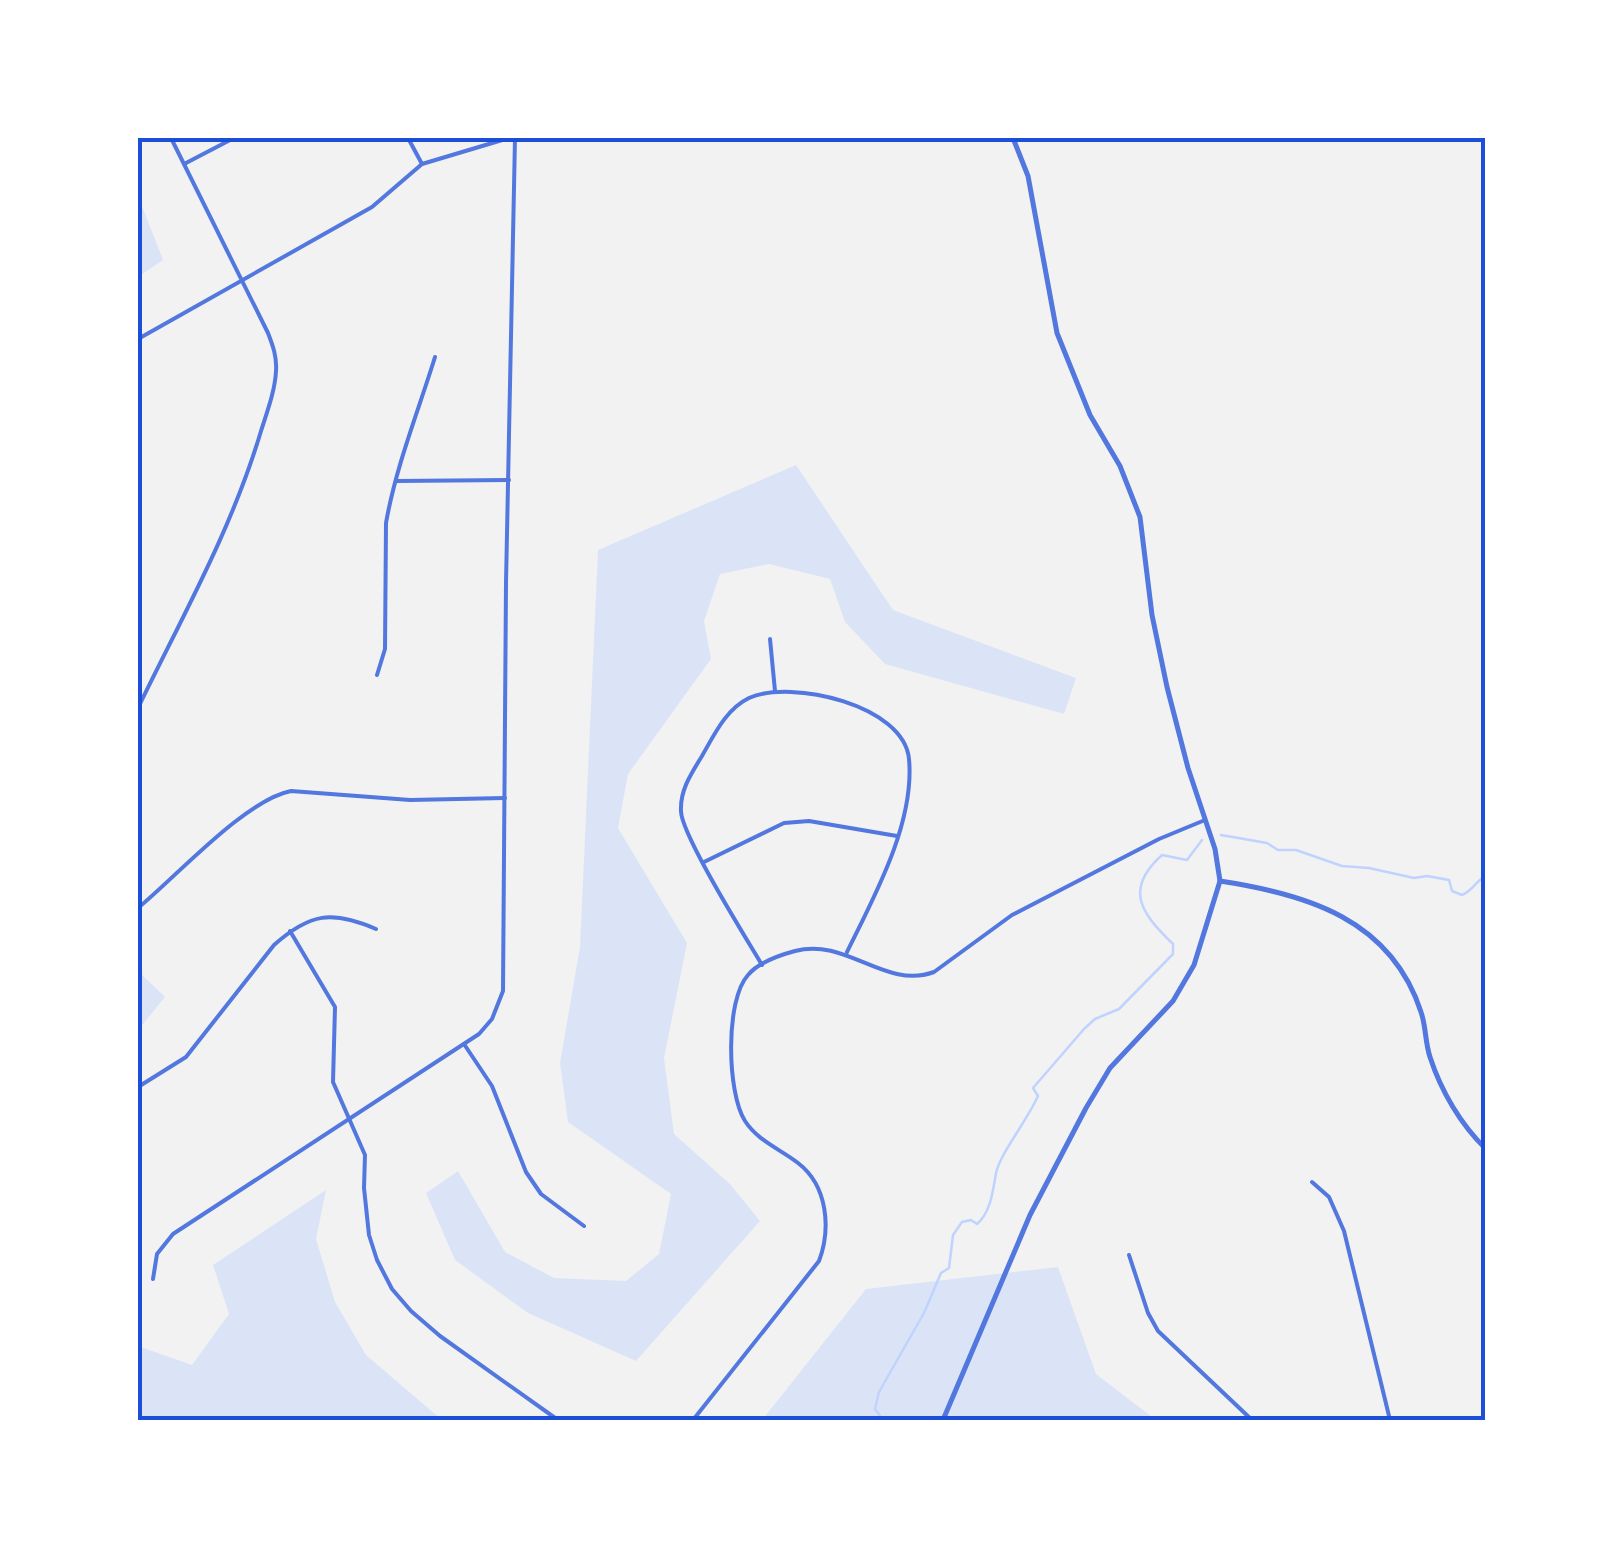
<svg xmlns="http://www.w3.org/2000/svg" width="1623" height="1558" viewBox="0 0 1623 1558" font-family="Roboto,sans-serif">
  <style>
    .green { fill: #dbe4f7 }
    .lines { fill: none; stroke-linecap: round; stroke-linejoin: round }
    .stream { stroke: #bfd3fe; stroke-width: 2.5 }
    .minor { stroke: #5277de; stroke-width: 4 }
    .tertiary { stroke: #5277de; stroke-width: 5 }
    .neatline { fill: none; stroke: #1d4ed8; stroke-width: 4 }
  </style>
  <rect width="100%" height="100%" fill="#f2f2f2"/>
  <g class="green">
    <path d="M 138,196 L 163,260 L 138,277 Z"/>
    <path d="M 796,465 L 893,610 L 1076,678 L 1064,714 L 885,664 L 845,622 L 830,579 L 769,564 L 720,574 L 704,621 L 711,659 L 628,774 L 618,828 L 687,943 L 664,1058 L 674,1134 L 730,1184 L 760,1221 L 636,1361 L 528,1313 L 455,1260 L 426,1193 L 458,1171 L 505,1252 L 554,1278 L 626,1281 L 659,1254 L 671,1194 L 568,1122 L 560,1063 L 580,947 L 598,550 Z"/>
    <path d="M 138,971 L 165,997 L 138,1030 Z"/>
    <path d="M 326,1190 L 316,1239 L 335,1302 L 366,1355 L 442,1420 L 138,1420 L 138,1346 L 192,1365 L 229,1314 L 213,1265 Z"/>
    <path d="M 1058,1267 L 1096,1374 L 1156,1420 L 762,1420 L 866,1289 Z"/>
  </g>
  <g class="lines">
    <g class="stream">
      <path d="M 1221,835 L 1267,843 L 1278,850 L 1296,850 L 1342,866 L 1369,868 L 1414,878 L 1427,876 L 1449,880 L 1452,891 L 1462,895 C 1474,890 1475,881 1486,876"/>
      <path d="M 883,1420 L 875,1409 L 879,1392 L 924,1313 L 941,1273 L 949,1268 L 953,1235 L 962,1222 L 971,1220 L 977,1224 C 991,1212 993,1190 996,1173 C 1000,1154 1028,1119 1038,1096 L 1033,1088 L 1084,1029 L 1095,1019 L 1119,1009 L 1173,954 L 1173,944 C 1142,914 1123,890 1162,855 L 1187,860 L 1202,840"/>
    </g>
    <g class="minor">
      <path d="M 408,138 L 422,164"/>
      <path d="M 186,163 L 234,138"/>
      <path d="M 138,339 L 372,207 L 422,164 L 509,138"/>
      <path d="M 396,481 L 509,480"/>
      <path d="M 770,639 L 775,691"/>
      <path d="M 377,675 L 385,649 L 386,523 C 396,466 418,412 435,357"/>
      <path d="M 138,708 C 182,617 232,529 261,431 C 267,412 275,391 276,371 C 277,357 273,346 268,333 L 171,138"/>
      <path d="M 704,862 L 784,823 L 809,821 L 897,836"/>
      <path d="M 138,908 C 177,876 245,800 291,791 L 410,800 L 505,798"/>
      <path d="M 290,931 L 335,1007 L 333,1082 L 365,1155 L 364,1188 L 369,1235 L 377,1260 L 392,1289 L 411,1311 L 440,1336 L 558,1420"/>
      <path d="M 762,965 C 746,938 681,834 681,811 C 680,790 691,774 702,756 C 714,735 726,709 749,698 C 791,679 904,705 909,759 C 915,823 874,897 847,952"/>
      <path d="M 464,1044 L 492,1086 L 526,1172 L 541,1194 L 584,1226"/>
      <path d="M 138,1087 L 186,1057 L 274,945 C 310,913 332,910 376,929"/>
      <path d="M 1312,1182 L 1329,1197 L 1344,1231 L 1390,1420"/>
      <path d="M 1129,1255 L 1148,1313 L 1158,1331 L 1252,1420"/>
      <path d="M 153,1279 L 157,1254 L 173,1234 L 479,1034 L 492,1019 L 503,991 L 506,583 L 515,138"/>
      <path d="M 693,1420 L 819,1261 C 831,1229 828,1186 798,1163 C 780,1149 758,1141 745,1121 C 727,1093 725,1000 748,975 C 758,963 780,955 795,951 C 846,937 885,990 934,972 L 1012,915 L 1159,839 L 1205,820"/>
    </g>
    <g class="tertiary">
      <path d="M 1220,881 C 1306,894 1391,919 1421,1012 C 1426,1026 1425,1042 1430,1057 C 1441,1091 1461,1125 1486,1149"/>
      <path d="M 943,1420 L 1030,1215 L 1086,1108 L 1110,1068 L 1173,1001 L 1194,965 L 1220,881 L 1215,849 L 1188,768 L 1167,687 L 1152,615 L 1140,517 L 1120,466 L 1090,415 L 1057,333 L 1028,176 L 1013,138"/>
    </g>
  </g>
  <rect width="1623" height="1558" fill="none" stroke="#ffffff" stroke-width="280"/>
  <rect x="140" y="140" width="1343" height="1278" class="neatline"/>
</svg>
